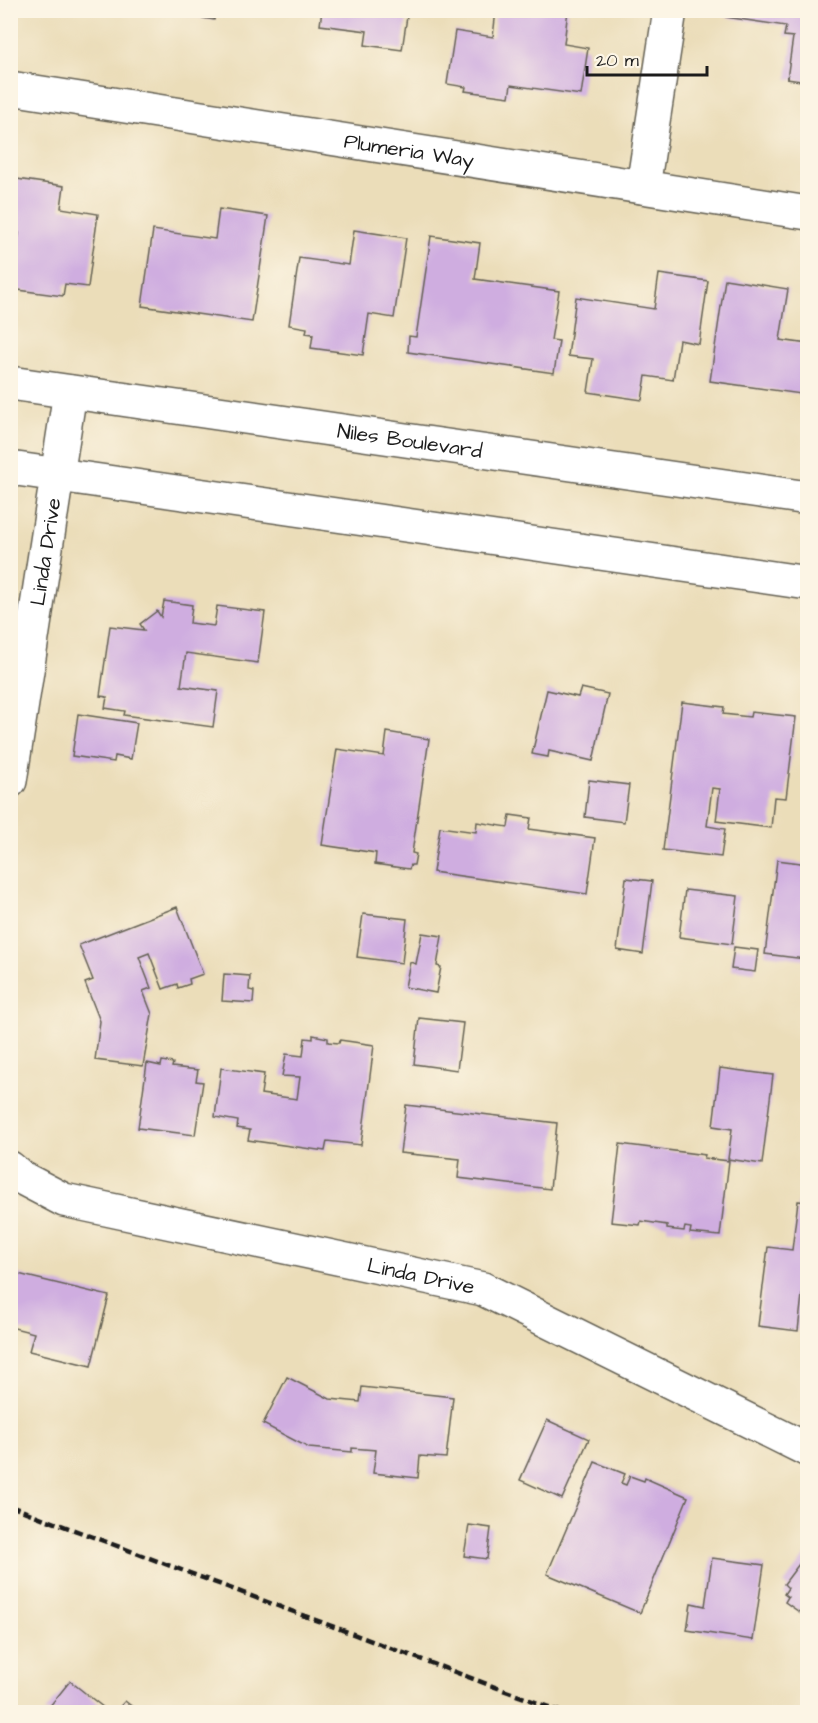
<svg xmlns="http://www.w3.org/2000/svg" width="818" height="1723" viewBox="0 0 818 1723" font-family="'Architects Daughter',sans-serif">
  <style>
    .building { fill: #cfade0 }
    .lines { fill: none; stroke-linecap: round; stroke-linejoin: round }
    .street-casing { stroke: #646053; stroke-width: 36 }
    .secondary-casing { stroke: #646053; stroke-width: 36 }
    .street { stroke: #fff; stroke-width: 33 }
    .secondary { stroke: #fff; stroke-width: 33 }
    .rail { stroke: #1c1c1c; stroke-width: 4.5; stroke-dasharray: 9 4.5; stroke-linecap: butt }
    .labels { text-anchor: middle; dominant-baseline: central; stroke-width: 5; stroke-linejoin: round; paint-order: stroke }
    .street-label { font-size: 21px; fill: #1c1c1c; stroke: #fcf5e5 }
  </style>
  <rect width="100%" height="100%" fill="#fcf5e5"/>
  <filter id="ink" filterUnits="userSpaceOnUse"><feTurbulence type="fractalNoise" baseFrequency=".0167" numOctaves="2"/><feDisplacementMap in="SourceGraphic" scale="12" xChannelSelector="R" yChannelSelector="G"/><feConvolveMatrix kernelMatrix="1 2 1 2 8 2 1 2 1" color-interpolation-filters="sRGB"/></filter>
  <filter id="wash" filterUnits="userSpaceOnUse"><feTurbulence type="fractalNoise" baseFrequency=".008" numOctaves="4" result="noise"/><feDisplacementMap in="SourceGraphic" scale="24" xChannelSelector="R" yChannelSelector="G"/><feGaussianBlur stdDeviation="1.35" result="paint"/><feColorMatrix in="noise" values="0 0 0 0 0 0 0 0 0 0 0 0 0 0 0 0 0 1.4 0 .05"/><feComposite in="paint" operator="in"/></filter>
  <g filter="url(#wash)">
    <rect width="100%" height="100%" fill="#ebddb9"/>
    <g id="blocks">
      <g class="building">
        <path d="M 173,10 L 216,10 L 214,20 L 173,13 Z"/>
        <path d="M 322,10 L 408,10 L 402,50 L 365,45 L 367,31 L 320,25 Z"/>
        <path d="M 496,10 L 568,10 L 564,44 L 588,48 L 581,95 L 511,85 L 509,97 L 465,91 L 466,87 L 447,84 L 455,31 L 493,37 Z"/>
        <path d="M 727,10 L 808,10 L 808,82 L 787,79 L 793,37 L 784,36 L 786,26 L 726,17 Z"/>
        <path d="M 10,178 L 64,186 L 61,208 L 98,214 L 88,287 L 65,284 L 63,296 L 11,289 L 19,233 L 10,232 Z"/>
        <path d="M 219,209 L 268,216 L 252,322 L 142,306 L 153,230 L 215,239 Z"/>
        <path d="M 354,230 L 406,238 L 394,318 L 369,314 L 363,355 L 311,348 L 313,334 L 306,333 L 307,328 L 289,325 L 299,258 L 349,265 Z"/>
        <path d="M 431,236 L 480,243 L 475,279 L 559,291 L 551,340 L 559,341 L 554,373 L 408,352 L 409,336 L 416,337 Z"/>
        <path d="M 659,274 L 708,281 L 699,344 L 679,340 L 673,380 L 646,376 L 642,400 L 588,392 L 593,359 L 568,356 L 576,297 L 654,309 Z"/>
        <path d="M 725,279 L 788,289 L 780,340 L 808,344 L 808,395 L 710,381 Z"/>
        <path d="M 164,601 L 192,605 L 190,623 L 214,626 L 217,606 L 265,612 L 258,663 L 186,653 L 181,686 L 218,691 L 213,727 L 124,715 L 125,711 L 105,708 L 107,697 L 100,696 L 110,626 L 144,630 L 140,624 L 157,611 L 161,617 Z"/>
        <path d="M 581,688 L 608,694 L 593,761 L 549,751 L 548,757 L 532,754 L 547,690 L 578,697 Z"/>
        <path d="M 682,702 L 724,707 L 723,714 L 750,717 L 751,712 L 796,717 L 786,798 L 774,797 L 771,828 L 716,821 L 720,789 L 712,788 L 707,826 L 725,829 L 721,857 L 663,850 Z"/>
        <path d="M 78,714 L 137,723 L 131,759 L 115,756 L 114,762 L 72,756 Z"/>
        <path d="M 387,732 L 429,739 L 412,853 L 416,854 L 414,865 L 411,865 L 409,869 L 375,864 L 376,853 L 322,845 L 337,749 L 384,756 Z"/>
        <path d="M 589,780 L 629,785 L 624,822 L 585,817 Z"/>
        <path d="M 510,815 L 531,818 L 529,829 L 595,838 L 587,894 L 433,872 L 440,827 L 476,832 L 477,822 L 508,827 Z"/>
        <path d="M 777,860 L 808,864 L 808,942 L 805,959 L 765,954 Z"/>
        <path d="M 626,878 L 652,881 L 643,954 L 617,950 Z"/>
        <path d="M 685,890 L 738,896 L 732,944 L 679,937 Z"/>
        <path d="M 177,907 L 203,974 L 189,979 L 190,984 L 178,988 L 177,984 L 163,989 L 149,953 L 139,957 L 151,988 L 143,991 L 152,1014 L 143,1066 L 95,1060 L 100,1021 L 85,983 L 93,980 L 79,945 Z"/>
        <path d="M 363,914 L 407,919 L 402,963 L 357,957 Z"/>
        <path d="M 422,933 L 442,936 L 437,966 L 441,967 L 436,993 L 405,987 L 410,962 L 416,964 Z"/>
        <path d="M 734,947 L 758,950 L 755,972 L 731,969 Z"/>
        <path d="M 224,974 L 250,976 L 249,990 L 254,991 L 253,1003 L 222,1001 Z"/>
        <path d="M 419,1018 L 463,1023 L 457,1070 L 414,1064 Z"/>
        <path d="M 313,1035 L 328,1038 L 328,1042 L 339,1043 L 340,1040 L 374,1045 L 361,1145 L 327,1141 L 325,1151 L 248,1140 L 250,1130 L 237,1128 L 238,1121 L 215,1117 L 221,1068 L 264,1074 L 261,1094 L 297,1099 L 300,1077 L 282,1076 L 286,1054 L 303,1056 L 305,1038 L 313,1039 Z"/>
        <path d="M 162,1061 L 173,1063 L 172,1067 L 198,1070 L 196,1081 L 203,1082 L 195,1135 L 138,1128 L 147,1063 L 161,1066 Z"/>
        <path d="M 720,1068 L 773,1075 L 762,1164 L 728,1159 L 732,1129 L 713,1126 Z"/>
        <path d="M 406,1105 L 557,1123 L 550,1189 L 458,1178 L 460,1159 L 400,1153 Z"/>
        <path d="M 620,1144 L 705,1155 L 704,1158 L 729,1161 L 720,1236 L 690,1233 L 691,1228 L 685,1227 L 684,1231 L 667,1229 L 667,1225 L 641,1221 L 640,1225 L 611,1222 Z"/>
        <path d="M 798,1201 L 808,1202 L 808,1296 L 802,1295 L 798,1331 L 758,1326 L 768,1247 L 792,1250 Z"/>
        <path d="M 10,1272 L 109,1296 L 91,1366 L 29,1351 L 34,1333 L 10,1327 Z"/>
        <path d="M 287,1377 L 330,1399 L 360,1402 L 362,1387 L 453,1397 L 446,1458 L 420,1456 L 418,1478 L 373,1473 L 376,1450 L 352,1448 L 352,1452 L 309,1448 L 263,1424 Z"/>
        <path d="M 547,1420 L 589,1439 L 562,1499 L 520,1480 Z"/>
        <path d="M 595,1462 L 625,1474 L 621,1483 L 626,1485 L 630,1476 L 644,1481 L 645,1478 L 688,1497 L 640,1613 L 547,1574 Z"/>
        <path d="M 469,1525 L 491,1528 L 487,1559 L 464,1556 Z"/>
        <path d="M 808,1552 L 808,1618 L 785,1602 L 788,1597 L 784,1594 L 788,1588 L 784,1584 Z"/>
        <path d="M 712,1558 L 764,1565 L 753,1640 L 687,1630 L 691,1603 L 705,1606 Z"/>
        <path d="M 70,1681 L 109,1712 L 45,1712 Z"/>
        <path d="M 125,1701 L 139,1712 L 115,1712 Z"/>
      </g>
    </g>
  </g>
  <g filter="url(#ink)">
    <use href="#blocks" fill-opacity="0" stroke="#646053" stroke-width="1.5"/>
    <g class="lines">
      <g class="street-casing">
        <g id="street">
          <path id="s1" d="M 10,88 L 808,213"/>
          <path d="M 643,187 L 670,10"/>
          <path id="s2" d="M 10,781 L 70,392"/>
          <path id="s3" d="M 10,1168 L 22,1178 L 64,1200 L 483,1289 L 808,1450"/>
        </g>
      </g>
      <g class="secondary-casing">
        <g id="secondary">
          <path id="s4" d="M 10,383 L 808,498"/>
          <path d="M 10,468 L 808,583"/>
        </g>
      </g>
      <use href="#street" class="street"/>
      <use href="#secondary" class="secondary"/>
      <path class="rail" d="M 10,1506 L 562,1712"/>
    </g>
  </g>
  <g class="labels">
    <g class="street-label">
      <text stroke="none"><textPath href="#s1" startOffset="404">Plumeria Way</textPath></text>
      <text stroke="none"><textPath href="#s4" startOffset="404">Niles Boulevard</textPath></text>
      <text stroke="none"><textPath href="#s2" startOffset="232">Linda Drive</textPath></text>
      <text stroke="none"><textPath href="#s3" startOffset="428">Linda Drive</textPath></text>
    </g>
  </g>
  <rect width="818" height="1723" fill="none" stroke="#fcf5e5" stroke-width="36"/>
  <path d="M587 66v9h120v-9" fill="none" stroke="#1c1c1c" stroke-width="3"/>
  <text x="596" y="66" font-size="18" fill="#1c1c1c" stroke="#fcf5e5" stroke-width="4.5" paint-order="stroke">20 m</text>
</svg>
